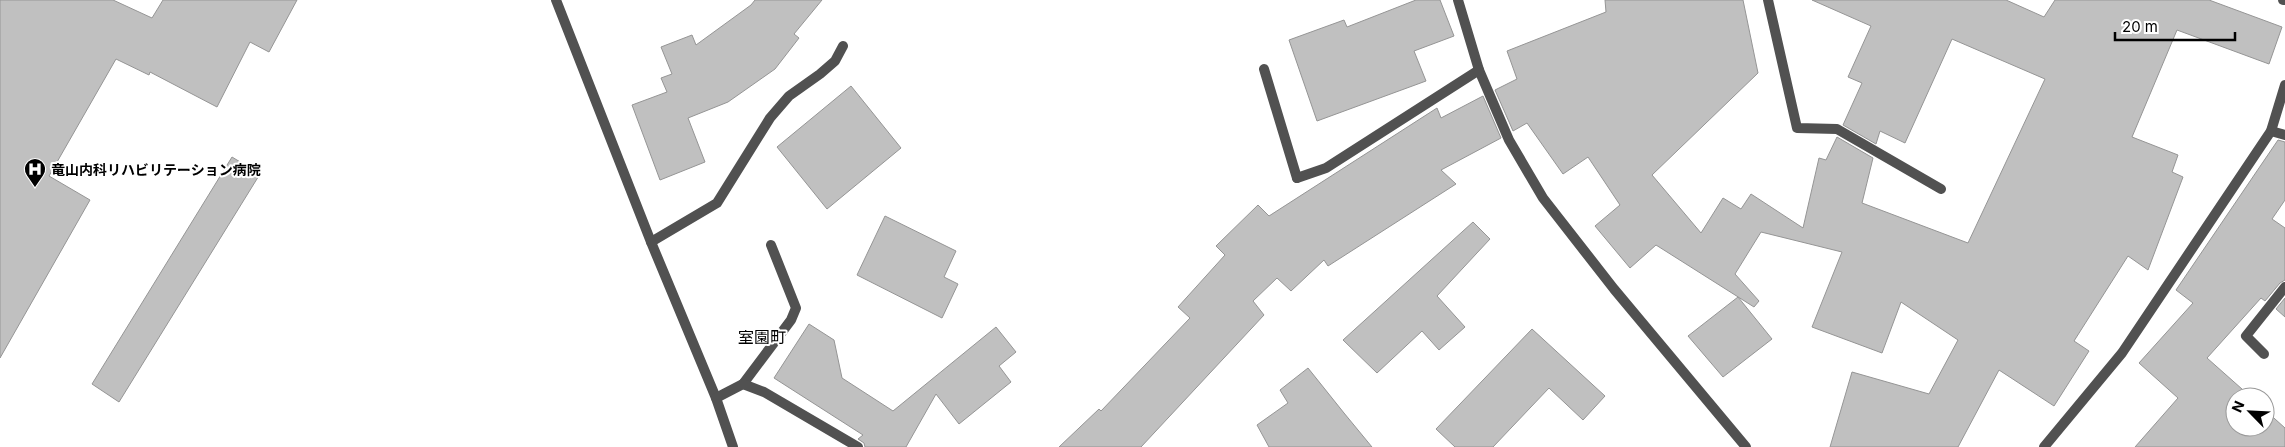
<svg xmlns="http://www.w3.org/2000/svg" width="2285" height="447" viewBox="0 0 2285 447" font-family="Inter,'Noto Sans JP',sans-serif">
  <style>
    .building { fill: #c0c0c0; stroke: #959595 }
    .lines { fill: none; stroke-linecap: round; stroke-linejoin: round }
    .service { stroke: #515151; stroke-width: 10 }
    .minor { stroke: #515151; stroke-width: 10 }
    .labels { text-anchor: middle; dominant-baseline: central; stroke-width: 4; stroke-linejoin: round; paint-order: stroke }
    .poi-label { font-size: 14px; font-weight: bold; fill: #000; stroke: #fff; text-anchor: start }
    .quarter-label { font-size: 16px; fill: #000; stroke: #fff }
  </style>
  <rect width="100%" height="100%" fill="#fff"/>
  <g class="building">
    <path d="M 0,0 L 113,0 L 152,18 L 163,0 L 297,0 L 269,52 L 250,42 L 217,107 L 150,72 L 149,75 L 116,59 L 49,176 L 90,200 L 0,358 Z"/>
    <path d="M 755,0 L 822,0 L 794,34 L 799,38 L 775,69 L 728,102 L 688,118 L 705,162 L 660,180 L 632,105 L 667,92 L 661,78 L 672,74 L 661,47 L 692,35 L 696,45 L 751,5 Z"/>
    <path d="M 1416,0 L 1440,0 L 1454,36 L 1414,51 L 1426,81 L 1317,121 L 1289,40 L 1344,20 L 1347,27 Z"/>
    <path d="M 1605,0 L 1743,0 L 1758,73 L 1652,175 L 1701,233 L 1723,198 L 1741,209 L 1751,194 L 1803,228 L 1819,158 L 1826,160 L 1837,137 L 1873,158 L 1862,203 L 1968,243 L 2045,79 L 1952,39 L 1905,143 L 1880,131 L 1876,144 L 1843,125 L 1862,83 L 1848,77 L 1871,26 L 1812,0 L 2006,0 L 2044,17 L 2055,0 L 2209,0 L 2282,27 L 2269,64 L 2177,30 L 2132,137 L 2178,155 L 2172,172 L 2183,177 L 2148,270 L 2128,256 L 2074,341 L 2089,351 L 2054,406 L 1999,370 L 1958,447 L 1830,447 L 1852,372 L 1929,394 L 1958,340 L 1901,302 L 1882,353 L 1812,327 L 1842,252 L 1761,232 L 1735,274 L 1759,301 L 1754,307 L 1656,245 L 1630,268 L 1595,226 L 1620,205 L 1588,157 L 1563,174 L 1527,123 L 1513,131 L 1495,90 L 1517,79 L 1507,51 L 1606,12 Z"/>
    <path d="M 851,86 L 901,148 L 827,209 L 777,147 Z"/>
    <path d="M 1483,96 L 1501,138 L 1441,170 L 1456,184 L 1328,266 L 1324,260 L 1291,291 L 1277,278 L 1253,301 L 1264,315 L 1141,447 L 1059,447 L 1099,409 L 1101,411 L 1190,318 L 1178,307 L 1225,255 L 1216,246 L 1258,205 L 1269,216 L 1437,108 L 1441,118 Z"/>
    <path d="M 2278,140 L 2285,142 L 2285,200 L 2272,219 L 2285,228 L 2285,280 L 2280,283 L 2265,301 L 2261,298 L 2207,358 L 2251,397 L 2235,397 L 2235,427 L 2265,427 L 2265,410 L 2285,428 L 2285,447 L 2135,447 L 2178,398 L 2139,363 L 2193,303 L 2176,290 Z"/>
    <path d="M 232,157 L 260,174 L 119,402 L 92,384 Z"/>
    <path d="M 885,216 L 956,251 L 944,277 L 958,284 L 942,318 L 857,275 Z"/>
    <path d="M 1473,222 L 1490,239 L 1437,296 L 1465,327 L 1439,350 L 1422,331 L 1377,373 L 1343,340 Z"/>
    <path d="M 1738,297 L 1772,339 L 1723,377 L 1688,336 Z"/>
    <path d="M 2285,298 L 2285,317 L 2276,309 Z"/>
    <path d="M 809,324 L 834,340 L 842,378 L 893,411 L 996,327 L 1016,352 L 999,366 L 1011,382 L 959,424 L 936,394 L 906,447 L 865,447 L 864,443 L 858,439 L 863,435 L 774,378 Z"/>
    <path d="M 1532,329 L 1605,396 L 1583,420 L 1549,388 L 1493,447 L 1455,447 L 1436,429 Z"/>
    <path d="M 1308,368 L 1344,413 L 1372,447 L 1269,447 L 1257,425 L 1288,403 L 1280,390 Z"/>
  </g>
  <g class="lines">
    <g class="service">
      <path d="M 1768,0 L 1797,128 L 1837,129 L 1941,189"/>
      <path d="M 1264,69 L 1297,178"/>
      <path d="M 651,242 L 717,203 L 770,118 L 789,96 L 820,74 L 835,61 L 843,46"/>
      <path d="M 2264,354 L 2246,336 L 2285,287"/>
      <path d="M 743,384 L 791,320 L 796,308 L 771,245"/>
    </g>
    <g class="minor">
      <path d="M 556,0 L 651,242 L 716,398 L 733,447"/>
      <path d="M 1458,0 L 1479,70 L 1509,140 L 1543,198 L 1614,289 L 1746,447"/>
      <path d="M 2283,0 L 2285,0"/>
      <path d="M 2271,131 L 2285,135"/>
      <path d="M 1297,178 L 1326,168 L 1479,70"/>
      <path d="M 716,398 L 743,384 L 764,392 L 858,447"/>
      <path d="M 2044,447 L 2122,353 L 2271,131 L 2285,85"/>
    </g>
  </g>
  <defs>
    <g id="hospital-pin" transform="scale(1.125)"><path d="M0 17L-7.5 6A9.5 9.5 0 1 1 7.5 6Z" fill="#000" stroke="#fff"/><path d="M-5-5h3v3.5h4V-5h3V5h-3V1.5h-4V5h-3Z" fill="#fff"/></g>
  </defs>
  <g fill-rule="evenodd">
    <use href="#hospital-pin" x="35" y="169"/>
  </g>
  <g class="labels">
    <g class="poi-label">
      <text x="51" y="169">竜山内科リハビリテーション病院</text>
    </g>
    <g class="quarter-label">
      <text x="762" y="337">室園町</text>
    </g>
  </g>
  <g transform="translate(2250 412) rotate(294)"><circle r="24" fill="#ffffff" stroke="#999999"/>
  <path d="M0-4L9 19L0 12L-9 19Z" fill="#000000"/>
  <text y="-8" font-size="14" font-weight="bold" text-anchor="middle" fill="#000000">N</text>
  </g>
  <path d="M2115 32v8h120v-8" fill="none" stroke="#000000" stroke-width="2.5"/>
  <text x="2122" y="32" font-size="15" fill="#000000" stroke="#ffffff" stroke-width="4" paint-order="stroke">20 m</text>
</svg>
